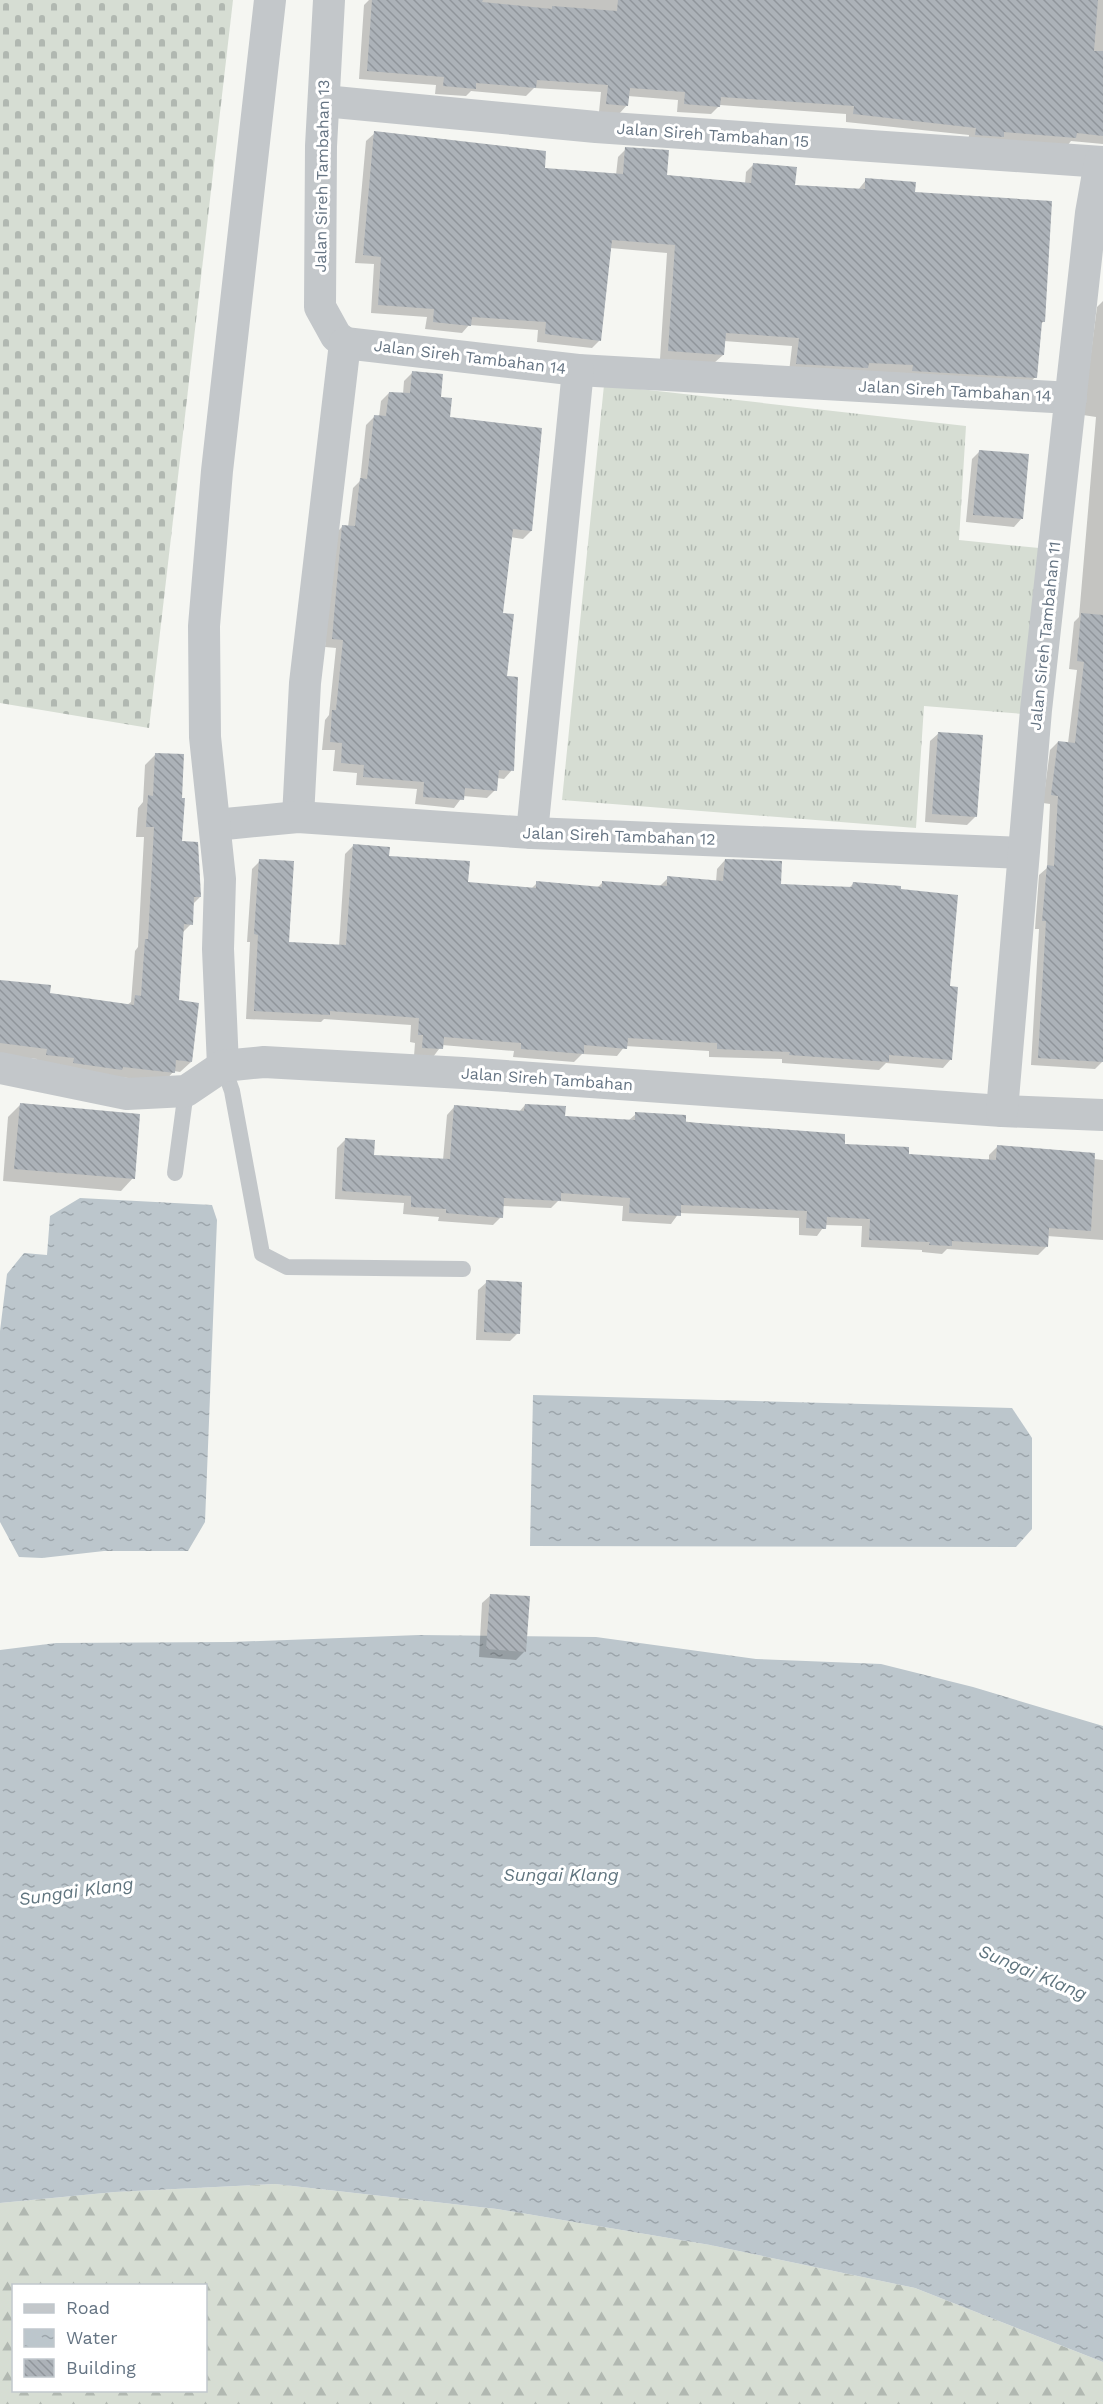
<svg xmlns="http://www.w3.org/2000/svg" width="1103" height="2404" viewBox="0 0 1103 2404" font-family="'Work Sans',sans-serif">
  <style>
    .grass { fill: url(#grass-tufts) }
    .forest { fill: url(#forest-firs); fill-rule: evenodd }
    .cemetery { fill: url(#cemetery-stones) }
    .water { fill: url(#water-ripples) }
    .shadow { fill: #0003 }
    .building { fill: url(#building-back-hatch) }
    .lines { fill: none; stroke-linecap: round; stroke-linejoin: round }
    .service { stroke: #c3c7ca; stroke-width: 16 }
    .minor { stroke: #c3c7ca; stroke-width: 32 }
    .labels { text-anchor: middle; dominant-baseline: central; stroke-width: 6; stroke-linejoin: round; paint-order: stroke }
    .street-label { font-size: 16px; fill: #657483; stroke: #fff }
    .water-label { font-size: 18px; font-style: italic; fill: #60757f; stroke: #fff }
  </style>
  <defs>
    <pattern id="grass-tufts" width="24" height="20" patternUnits="userSpaceOnUse" patternTransform="scale(1.5)"><rect width="24" height="20" fill="#d6ddd3"/><path d="M3 7l-1-3M5 7V3M7 7l1-3M15 17l-1-3M17 17v-4M19 17l1-3" fill="none" stroke="#b1b8b1"/></pattern>
    <pattern id="forest-firs" width="22" height="20" patternUnits="userSpaceOnUse" patternTransform="scale(1.5)"><rect width="22" height="20" fill="#d6ddd3"/><path d="M5 1l3.5 6h-7zM16 11l3.5 6h-7z" fill="#b1b8b1"/></pattern>
    <pattern id="cemetery-stones" width="16" height="16" patternUnits="userSpaceOnUse" patternTransform="scale(1.5)"><rect width="16" height="16" fill="#d6ddd3"/><path d="M2 7V4a2 2 0 0 1 4 0v3zM10 15v-3a2 2 0 0 1 4 0v3z" fill="#b1b8b1"/></pattern>
    <pattern id="water-ripples" width="26" height="14" patternUnits="userSpaceOnUse" patternTransform="scale(1.5)"><rect width="26" height="14" fill="#bcc6cc"/><path d="M2 4q2-2 4 0t4 0M15 11q2-2 4 0t4 0" fill="none" stroke="#9ca5ab"/></pattern>
    <pattern id="building-back-hatch" width="6" height="6" patternUnits="userSpaceOnUse" patternTransform="scale(1.5)"><rect width="6" height="6" fill="#acb2b8"/><path d="M-1 5l2 2M0 0l6 6M5-1l2 2" fill="none" stroke="#90959b"/></pattern>
  </defs>
  <rect width="100%" height="100%" fill="#f5f6f2"/>
  <path class="grass" d="M 604,385 L 966,426 L 959,540 L 1039,548 L 1023,714 L 924,706 L 916,828 L 562,800 Z"/>
  <path class="forest" d="M 275,2184 L 497,2209 L 710,2245 L 915,2288 L 1103,2362 L 1103,2404 L 0,2404 L 0,2203 L 115,2192 ZM 14,2286 L 206,2286 L 206,2390 L 14,2390 Z"/>
  <path class="cemetery" d="M 0,0 L 233,0 L 149,728 L 0,703 Z"/>
  <g class="water">
    <path d="M 80,1198 L 212,1205 L 217,1220 L 205,1522 L 188,1551 L 104,1551 L 42,1558 L 19,1557 L 0,1522 L 0,1331 L 7,1274 L 24,1253 L 47,1255 L 50,1216 Z"/>
    <path d="M 533,1395 L 1012,1408 L 1032,1438 L 1032,1529 L 1016,1547 L 530,1546 Z"/>
    <path d="M 419,1635 L 596,1637 L 756,1659 L 881,1664 L 973,1687 L 1103,1726 L 1103,2362 L 915,2288 L 710,2245 L 497,2209 L 275,2184 L 115,2192 L 0,2203 L 0,1650 L 56,1643 L 231,1642 Z"/>
  </g>
  <g class="shadow">
    <path d="M 369,0 L 1103,0 L 1103,144 L 1071,141 L 1067,146 L 968,143 L 969,135 L 846,122 L 846,114 L 720,105 L 711,114 L 677,112 L 678,100 L 628,96 L 627,105 L 619,114 L 599,112 L 601,92 L 534,88 L 526,96 L 471,91 L 466,96 L 435,94 L 436,85 L 359,79 L 364,5 Z"/>
    <path d="M 375,133 L 543,170 L 616,175 L 618,157 L 626,149 L 665,176 L 745,184 L 746,172 L 754,164 L 793,186 L 858,190 L 866,180 L 913,193 L 1043,322 L 1040,325 L 1035,377 L 1027,386 L 905,379 L 905,373 L 789,372 L 792,346 L 724,341 L 723,355 L 714,363 L 660,359 L 667,253 L 610,248 L 600,340 L 592,348 L 537,342 L 538,330 L 469,325 L 462,333 L 425,329 L 427,317 L 371,313 L 374,264 L 355,263 L 366,141 Z"/>
    <path d="M 1103,301 L 1103,1061 L 1095,1069 L 1031,1065 L 1039,929 L 1035,929 L 1039,875 L 1047,868 L 1050,804 L 1043,803 L 1050,750 L 1058,742 L 1068,743 L 1077,670 L 1069,669 L 1074,622 L 1079,617 L 1096,417 L 1083,415 L 1097,307 Z"/>
    <path d="M 412,373 L 440,398 L 448,418 L 531,531 L 523,539 L 510,537 L 502,614 L 512,770 L 504,779 L 497,778 L 495,790 L 487,798 L 463,796 L 454,808 L 415,804 L 417,789 L 356,785 L 357,773 L 333,771 L 335,750 L 322,750 L 325,720 L 329,715 L 336,648 L 325,647 L 334,535 L 342,527 L 348,527 L 353,488 L 360,481 L 366,425 L 375,416 L 379,417 L 381,401 L 389,393 L 403,394 L 404,381 Z"/>
    <path d="M 980,451 L 1022,518 L 1014,527 L 966,522 L 972,459 Z"/>
    <path d="M 939,733 L 975,817 L 967,825 L 925,822 L 930,741 Z"/>
    <path d="M 156,754 L 181,842 L 197,843 L 200,897 L 192,905 L 191,924 L 182,933 L 177,1002 L 191,1062 L 180,1072 L 174,1071 L 163,1083 L 36,1065 L 37,1059 L 0,1055 L 0,981 L 49,994 L 127,1005 L 131,1002 L 135,951 L 138,947 L 144,837 L 136,837 L 138,808 L 143,802 L 145,765 Z"/>
    <path d="M 353,846 L 467,883 L 531,889 L 537,883 L 597,888 L 603,882 L 659,887 L 668,878 L 716,882 L 717,869 L 725,860 L 779,885 L 849,888 L 853,884 L 949,988 L 951,1059 L 943,1068 L 886,1063 L 879,1070 L 782,1063 L 782,1059 L 709,1057 L 709,1051 L 625,1046 L 617,1056 L 582,1054 L 574,1062 L 513,1057 L 514,1051 L 442,1045 L 433,1057 L 414,1056 L 415,1043 L 410,1042 L 411,1025 L 324,1019 L 321,1022 L 246,1019 L 250,942 L 247,942 L 252,869 L 260,861 L 287,943 L 339,946 L 345,854 Z"/>
    <path d="M 20,1105 L 133,1178 L 121,1191 L 3,1181 L 8,1117 Z"/>
    <path d="M 525,1105 L 564,1117 L 628,1121 L 636,1114 L 908,1155 L 989,1161 L 989,1155 L 997,1147 L 1103,1160 L 1103,1240 L 1047,1236 L 1046,1247 L 1038,1255 L 947,1249 L 942,1254 L 922,1252 L 922,1250 L 861,1247 L 862,1226 L 825,1225 L 817,1236 L 799,1235 L 799,1218 L 679,1213 L 671,1224 L 622,1221 L 623,1206 L 558,1201 L 551,1208 L 502,1206 L 501,1217 L 493,1225 L 438,1221 L 439,1217 L 403,1214 L 404,1203 L 335,1199 L 337,1148 L 345,1140 L 373,1157 L 443,1160 L 447,1115 L 455,1106 L 519,1112 Z"/>
    <path d="M 487,1282 L 518,1333 L 510,1341 L 476,1340 L 478,1290 Z"/>
    <path d="M 491,1595 L 525,1651 L 516,1660 L 479,1657 L 482,1603 Z"/>
  </g>
  <g class="building">
    <path d="M 372,0 L 483,0 L 482,2 L 552,9 L 552,6 L 617,11 L 618,0 L 1098,0 L 1094,51 L 1103,51 L 1103,136 L 1077,133 L 1076,138 L 1004,132 L 1004,137 L 975,135 L 976,128 L 853,114 L 854,106 L 721,97 L 720,107 L 684,104 L 685,92 L 630,88 L 628,106 L 606,104 L 608,85 L 537,80 L 536,88 L 476,83 L 476,89 L 443,86 L 444,77 L 367,71 Z"/>
    <path d="M 374,131 L 546,151 L 545,168 L 623,174 L 625,147 L 669,150 L 667,175 L 751,183 L 753,163 L 797,167 L 795,185 L 865,189 L 865,178 L 916,182 L 915,192 L 1052,201 L 1045,322 L 1042,322 L 1037,378 L 912,371 L 913,365 L 869,363 L 868,368 L 796,364 L 799,338 L 726,333 L 724,355 L 668,351 L 675,245 L 612,240 L 601,341 L 545,334 L 546,322 L 472,317 L 471,326 L 433,322 L 434,309 L 378,305 L 381,257 L 363,255 Z"/>
    <path d="M 412,371 L 443,374 L 441,397 L 452,398 L 450,417 L 542,428 L 532,531 L 513,529 L 503,613 L 514,614 L 507,676 L 518,677 L 514,771 L 499,770 L 497,791 L 465,788 L 464,800 L 423,797 L 424,782 L 363,777 L 364,765 L 341,763 L 342,743 L 330,742 L 332,710 L 336,710 L 343,640 L 332,639 L 342,525 L 355,526 L 360,478 L 367,479 L 374,415 L 386,416 L 389,392 L 410,393 Z"/>
    <path d="M 979,450 L 1029,454 L 1023,519 L 973,515 Z"/>
    <path d="M 1081,613 L 1103,615 L 1103,1062 L 1038,1058 L 1046,921 L 1042,921 L 1047,865 L 1054,866 L 1058,796 L 1051,795 L 1058,741 L 1075,743 L 1084,662 L 1077,661 Z"/>
    <path d="M 938,732 L 983,735 L 977,817 L 932,814 Z"/>
    <path d="M 155,753 L 184,754 L 182,798 L 185,798 L 182,841 L 198,842 L 201,897 L 194,897 L 193,925 L 184,924 L 179,1000 L 199,1003 L 192,1062 L 176,1060 L 175,1073 L 123,1067 L 122,1070 L 73,1063 L 74,1058 L 46,1055 L 47,1049 L 0,1043 L 0,980 L 51,985 L 50,993 L 134,1005 L 135,995 L 141,996 L 145,939 L 148,939 L 154,827 L 146,827 L 148,795 L 153,796 Z"/>
    <path d="M 353,844 L 390,847 L 389,856 L 470,861 L 468,882 L 536,888 L 536,881 L 602,887 L 602,881 L 667,886 L 667,876 L 723,881 L 725,859 L 782,861 L 781,884 L 852,887 L 853,882 L 901,886 L 901,889 L 958,895 L 950,986 L 958,987 L 952,1060 L 889,1055 L 889,1062 L 789,1055 L 790,1052 L 717,1049 L 717,1043 L 628,1038 L 627,1049 L 584,1045 L 584,1054 L 521,1049 L 521,1043 L 444,1037 L 443,1049 L 422,1048 L 423,1035 L 418,1035 L 419,1018 L 330,1011 L 330,1015 L 254,1011 L 258,935 L 254,934 L 259,859 L 294,861 L 289,942 L 346,945 Z"/>
    <path d="M 20,1103 L 140,1114 L 135,1179 L 14,1169 Z"/>
    <path d="M 525,1104 L 566,1106 L 565,1116 L 635,1120 L 635,1112 L 686,1115 L 686,1122 L 845,1134 L 845,1144 L 909,1147 L 909,1154 L 996,1160 L 997,1145 L 1095,1153 L 1091,1231 L 1049,1228 L 1048,1247 L 952,1241 L 952,1246 L 929,1245 L 930,1242 L 869,1240 L 870,1219 L 827,1217 L 826,1229 L 806,1228 L 807,1211 L 681,1205 L 681,1216 L 629,1213 L 630,1198 L 561,1193 L 561,1201 L 504,1198 L 503,1218 L 446,1213 L 446,1209 L 411,1207 L 411,1196 L 342,1191 L 345,1138 L 375,1140 L 374,1155 L 450,1159 L 454,1105 L 524,1111 Z"/>
    <path d="M 486,1280 L 522,1282 L 520,1334 L 484,1332 Z"/>
    <path d="M 490,1594 L 530,1596 L 526,1652 L 486,1649 Z"/>
  </g>
  <g class="lines">
    <g class="service">
      <path d="M 223,1066 L 232,1091 L 262,1254 L 287,1267 L 463,1269"/>
      <path d="M 175,1173 L 186,1091"/>
    </g>
    <g class="minor">
      <path d="M 329,0 L 321,146 L 320,307 L 336,336 L 345,343"/>
      <path d="M 324,101 L 596,127 L 1103,162"/>
      <path d="M 345,343 L 578,370 L 1071,398"/>
      <path d="M 298,817 L 305,683 L 345,343"/>
      <path d="M 215,825 L 298,817 L 532,833 L 1023,853"/>
      <path d="M 532,833 L 578,370"/>
      <path d="M 223,1066 L 218,949 L 220,879 L 205,737 L 204,626 L 217,471 L 270,0"/>
      <path d="M 0,1068 L 127,1094 L 186,1091 L 223,1066 L 264,1062 L 463,1073 L 1002,1111 L 1103,1115"/>
      <path d="M 1002,1111 L 1036,710 L 1091,213 L 1100,162"/>
    </g>
  </g>
  <g class="labels">
    <g class="street-label">
      <text transform="translate(713 135) rotate(4)">Jalan Sireh Tambahan 15</text>
      <text transform="translate(322 176) rotate(-89)">Jalan Sireh Tambahan 13</text>
      <text transform="translate(470 357) rotate(7)">Jalan Sireh Tambahan 14</text>
      <text transform="translate(955 391) rotate(3)">Jalan Sireh Tambahan 14</text>
      <text transform="translate(1045 636) rotate(-84)">Jalan Sireh Tambahan 11</text>
      <text transform="translate(619 836) rotate(2)">Jalan Sireh Tambahan 12</text>
      <text transform="translate(547 1079) rotate(4)">Jalan Sireh Tambahan</text>
    </g>
    <g class="water-label">
      <text x="561" y="1874">Sungai Klang</text>
      <text transform="translate(76 1891) rotate(-8)">Sungai Klang</text>
      <text transform="translate(1033 1972) rotate(23)">Sungai Klang</text>
    </g>
  </g>
  <rect x="12" y="2284" width="195" height="108" fill="#ffffff" stroke="#c1c7cd" stroke-width="1.5"/>
  <rect x="24" y="2304" width="30" height="9" fill="#c3c7ca" stroke="#c1c7cd" stroke-width="1.5"/>
  <text x="66" y="2314" font-size="18" fill="#657483">Road</text>
  <rect x="24" y="2329" width="30" height="18" fill="url(#water-ripples)" stroke="#c1c7cd" stroke-width="1.5"/>
  <text x="66" y="2344" font-size="18" fill="#657483">Water</text>
  <rect x="24" y="2359" width="30" height="18" fill="url(#building-back-hatch)" stroke="#c1c7cd" stroke-width="1.5"/>
  <text x="66" y="2374" font-size="18" fill="#657483">Building</text>
</svg>
